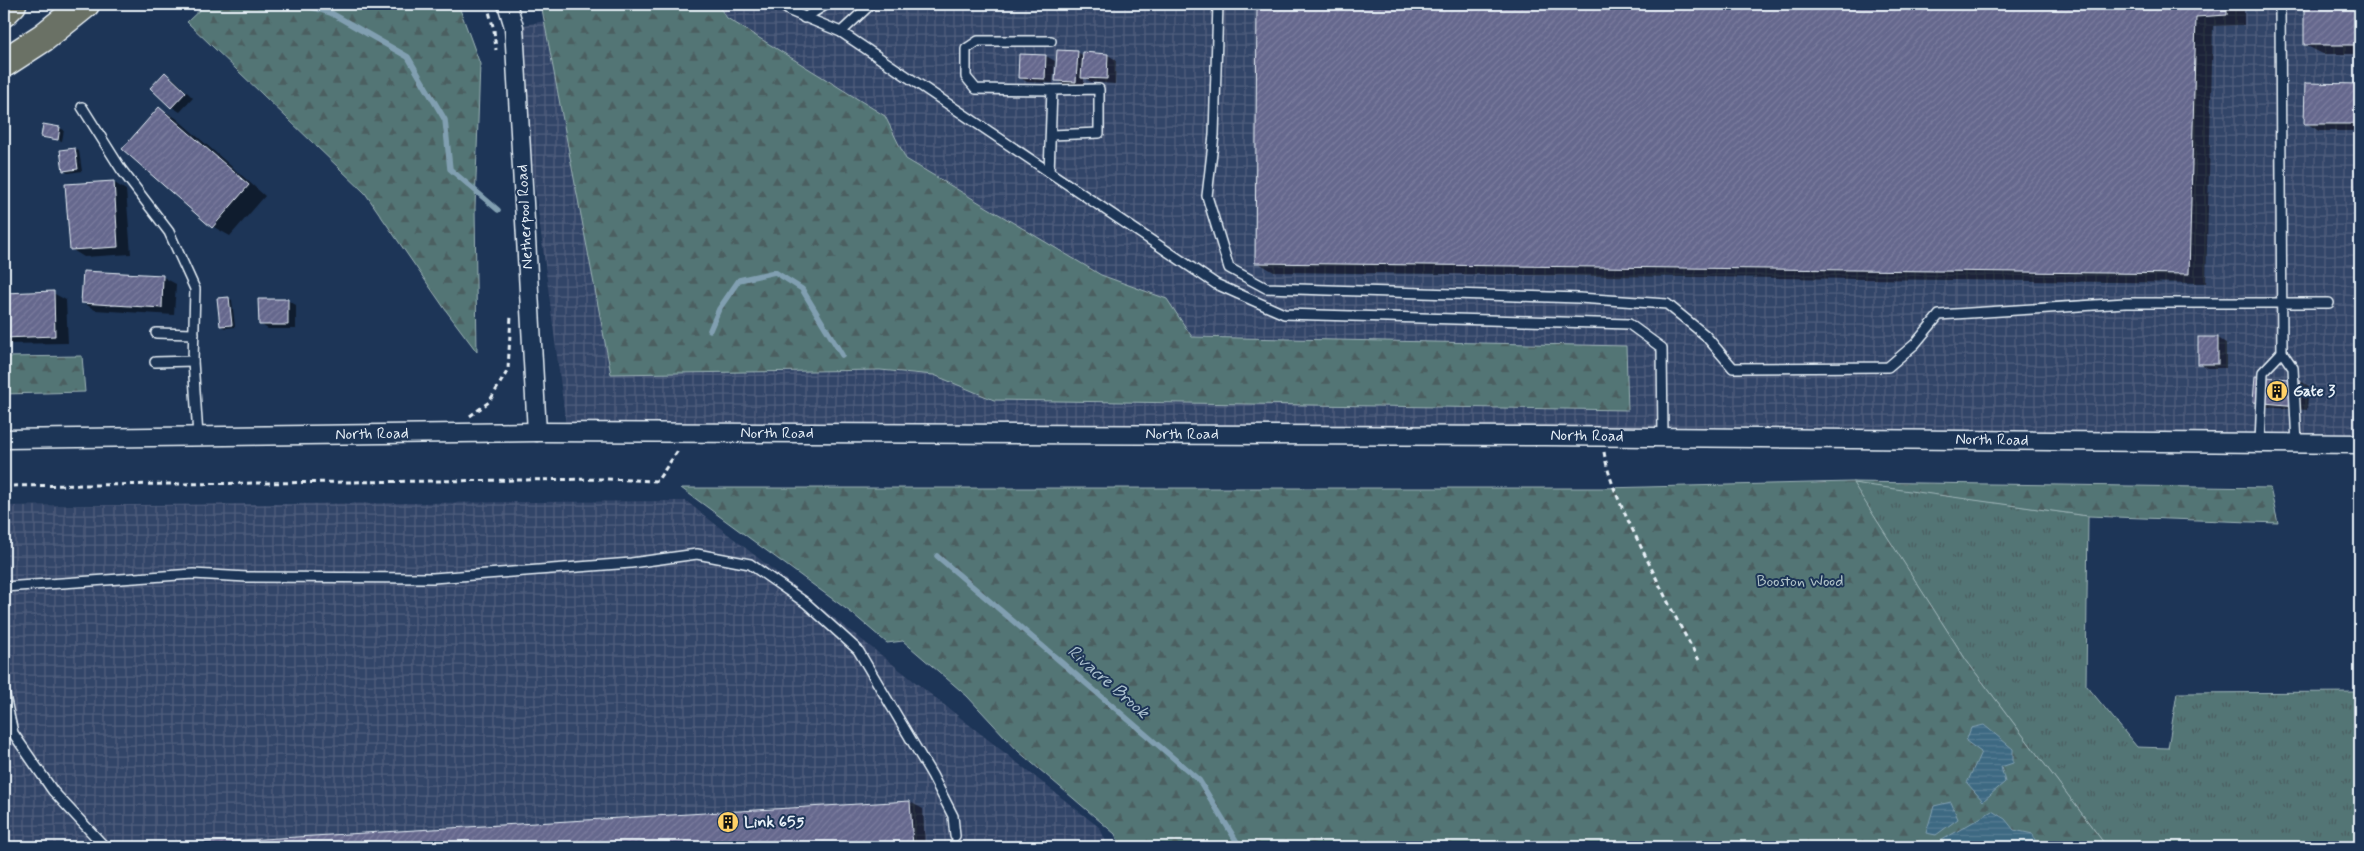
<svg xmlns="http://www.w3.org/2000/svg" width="2364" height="851" viewBox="0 0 2364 851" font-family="Mynerve,sans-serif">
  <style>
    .industrial { fill: url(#industrial-grid) }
    .grass { fill: url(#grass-tufts); stroke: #9db3b6 }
    .forest { fill: url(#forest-firs); stroke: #9db3b6 }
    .water { fill: url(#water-rules); stroke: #819fb1 }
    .shadow { fill: #0007 }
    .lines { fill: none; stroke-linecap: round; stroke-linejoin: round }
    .stream { stroke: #819fb1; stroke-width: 5.5 }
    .building { fill: url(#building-hatch); stroke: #e8f1f8 }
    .service-casing { stroke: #e8f1f8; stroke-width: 12 }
    .minor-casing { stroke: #e8f1f8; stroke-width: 21 }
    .motorway-casing { stroke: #e8f1f8; stroke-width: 31 }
    .path { stroke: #e8f1f8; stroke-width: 3; stroke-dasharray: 5 4; stroke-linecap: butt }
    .service { stroke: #1d3557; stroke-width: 9 }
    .minor { stroke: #1d3557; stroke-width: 18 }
    .motorway { stroke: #6b7165; stroke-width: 28 }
    .labels { text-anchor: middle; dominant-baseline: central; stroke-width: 4; stroke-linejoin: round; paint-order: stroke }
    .street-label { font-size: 16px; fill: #e8f1f8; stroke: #1d3557 }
    .poi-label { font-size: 16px; font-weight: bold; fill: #e8f1f8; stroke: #1d3557; text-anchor: start }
    .park-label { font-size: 16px; fill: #b4c6ca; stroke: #1d3557 }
    .water-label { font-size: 18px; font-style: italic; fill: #acc1cf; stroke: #1d3557 }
  </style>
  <defs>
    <pattern id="industrial-grid" width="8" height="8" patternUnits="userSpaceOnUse" patternTransform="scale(1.25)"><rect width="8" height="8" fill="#334467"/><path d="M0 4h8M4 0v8" fill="none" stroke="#515f7e"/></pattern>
    <pattern id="grass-tufts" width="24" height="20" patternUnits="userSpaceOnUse" patternTransform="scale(1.25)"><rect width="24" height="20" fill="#527575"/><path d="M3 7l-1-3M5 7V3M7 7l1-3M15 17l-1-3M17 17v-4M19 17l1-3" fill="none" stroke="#4c5e60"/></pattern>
    <pattern id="forest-firs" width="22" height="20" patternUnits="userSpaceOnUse" patternTransform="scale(1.25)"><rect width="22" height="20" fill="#527575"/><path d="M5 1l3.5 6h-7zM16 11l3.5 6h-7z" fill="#4c5e60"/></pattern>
    <pattern id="water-rules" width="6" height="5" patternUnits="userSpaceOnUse" patternTransform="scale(1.25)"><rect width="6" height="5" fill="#3d6982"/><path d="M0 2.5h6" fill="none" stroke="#597f94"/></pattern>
    <pattern id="building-hatch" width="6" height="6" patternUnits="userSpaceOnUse" patternTransform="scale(1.25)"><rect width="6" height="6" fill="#65678d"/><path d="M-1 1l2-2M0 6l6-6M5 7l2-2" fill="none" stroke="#7b7d9e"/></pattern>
  </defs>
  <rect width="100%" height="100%" fill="#1d3557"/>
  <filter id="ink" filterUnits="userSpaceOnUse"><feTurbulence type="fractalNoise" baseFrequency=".02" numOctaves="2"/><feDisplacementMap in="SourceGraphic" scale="10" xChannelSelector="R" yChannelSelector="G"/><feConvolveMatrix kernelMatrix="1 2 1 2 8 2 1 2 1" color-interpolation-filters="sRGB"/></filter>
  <g filter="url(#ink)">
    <g class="industrial">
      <path d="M 631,4 L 2360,4 L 2360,444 L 566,425 L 514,27 Z"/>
      <path d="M 686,501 L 1100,828 L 1108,847 L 4,847 L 4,506 Z"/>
    </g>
    <path class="grass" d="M 1852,482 L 2088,516 L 2086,685 L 2137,747 L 2168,748 L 2177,693 L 2360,692 L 2360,847 L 2107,847 L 1966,660 Z"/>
    <g class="forest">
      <path d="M 206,4 L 458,4 L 480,64 L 475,207 L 477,352 L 447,312 L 365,193 L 187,22 Z"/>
      <path d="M 541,4 L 717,4 L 727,18 L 885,116 L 906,159 L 1101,275 L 1167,299 L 1192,337 L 1626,346 L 1628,410 L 994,400 L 934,375 L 880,370 L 611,374 Z"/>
      <path d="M 82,356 L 85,392 L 4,394 L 4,357 Z"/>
      <path d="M 1852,482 L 2270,488 L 2278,523 L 2088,516 L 1853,483 L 1966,660 L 2107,847 L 1121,847 L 1115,834 L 1018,751 L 967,696 L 903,641 L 887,643 L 853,614 L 681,488 L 1604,488 Z"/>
    </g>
    <g class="water">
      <path d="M 1984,725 L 2013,749 L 2013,763 L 2001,767 L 2005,782 L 1983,801 L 1967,783 L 1981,752 L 1966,741 L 1971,728 Z"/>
      <path d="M 1951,802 L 1958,819 L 1936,835 L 1926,833 L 1934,806 Z"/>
      <path d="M 1992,811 L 2005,819 L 2014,830 L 2033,834 L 2037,847 L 1930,847 Z"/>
    </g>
    <g class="shadow">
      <path d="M 1258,4 L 2244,4 L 2244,25 L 2213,26 L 2206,283 L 1274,272 L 1257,262 Z"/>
      <path d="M 2305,4 L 2360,4 L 2360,54 L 2323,54 L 2305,45 Z"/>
      <path d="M 1077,52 L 1084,56 L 1108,55 L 1116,60 L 1115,84 L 1091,82 L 1084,78 L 1084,86 L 1065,85 L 1056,80 Z"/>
      <path d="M 1020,55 L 1046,56 L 1055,61 L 1053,83 L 1027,82 L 1019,77 Z"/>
      <path d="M 165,74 L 174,79 L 193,98 L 180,112 L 172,107 Z"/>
      <path d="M 2306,84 L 2360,85 L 2360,131 L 2319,131 L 2306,123 Z"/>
      <path d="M 159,108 L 176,118 L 265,196 L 230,236 L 212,226 Z"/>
      <path d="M 60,128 L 64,130 L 62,141 L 42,136 Z"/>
      <path d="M 75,149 L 79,151 L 82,171 L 68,173 L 64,170 Z"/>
      <path d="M 113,182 L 126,190 L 131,254 L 84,257 L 71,249 Z"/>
      <path d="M 84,272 L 163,277 L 176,284 L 174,315 L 95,310 L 82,302 Z"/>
      <path d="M 53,293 L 66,300 L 68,343 L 4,344 L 4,294 Z"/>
      <path d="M 228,298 L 232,300 L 235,327 L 225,328 L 221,326 Z"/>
      <path d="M 287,300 L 296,305 L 296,329 L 268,329 L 260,324 Z"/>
      <path d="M 2218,338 L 2226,343 L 2226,368 L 2208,368 L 2199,363 Z"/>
      <path d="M 2300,381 L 2309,386 L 2307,410 L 2263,407 L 2254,402 Z"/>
      <path d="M 910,802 L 923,809 L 925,847 L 179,847 Z"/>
    </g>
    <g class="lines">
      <g class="stream">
        <path d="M 302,4 L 331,13 L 408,57 L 445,120 L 450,169 L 498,210"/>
        <path d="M 710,330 L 719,309 L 739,280 L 775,272 L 802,289 L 842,355"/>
        <path d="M 937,556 L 1199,780 L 1240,847"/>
      </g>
    </g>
    <g class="building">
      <path d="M 1257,4 L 2227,4 L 2227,15 L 2196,17 L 2189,274 L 1255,263 Z"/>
      <rect x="2304" y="4" width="56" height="41"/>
      <path d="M 1057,50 L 1078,51 L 1076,82 L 1055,81 Z"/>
      <path d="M 1083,52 L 1108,54 L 1107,79 L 1081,78 Z"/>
      <path d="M 1019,54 L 1046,55 L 1045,79 L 1018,78 Z"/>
      <path d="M 165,72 L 186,92 L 171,108 L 150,88 Z"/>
      <path d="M 2305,83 L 2360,84 L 2360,124 L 2304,124 Z"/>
      <path d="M 159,107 L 249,185 L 212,228 L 122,149 Z"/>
      <path d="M 43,124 L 60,127 L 58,140 L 41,137 Z"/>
      <path d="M 75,148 L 78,169 L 63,171 L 60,150 Z"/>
      <path d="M 114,181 L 118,247 L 70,250 L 65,184 Z"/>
      <path d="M 83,271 L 163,275 L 162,308 L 81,303 Z"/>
      <path d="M 54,291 L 55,336 L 4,338 L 4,293 Z"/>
      <path d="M 229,297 L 232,325 L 220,326 L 217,298 Z"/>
      <path d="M 258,299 L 288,299 L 288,325 L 259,325 Z"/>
      <rect x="2198" y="337" width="20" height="27"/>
      <path d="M 2255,376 L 2301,380 L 2298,406 L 2253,402 Z"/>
      <path d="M 910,801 L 913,847 L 178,847 L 177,844 Z"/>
    </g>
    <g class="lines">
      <g class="service-casing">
        <g id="service">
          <path d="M 780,4 L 790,11 L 841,32 L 871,4"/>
          <path d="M 1218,4 L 1214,135 L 1207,196 L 1229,268 L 1266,288 L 1579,298 L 1667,304 L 1705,335 L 1733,368 L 1888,367 L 1915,344 L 1939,315 L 2125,303 L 2329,303"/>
          <path d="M 2280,4 L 2282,352 L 2293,368 L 2297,443"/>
          <path d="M 804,18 L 827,4"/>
          <path d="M 841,32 L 1216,284 L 1284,314 L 1629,324 L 1662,348 L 1663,437"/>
          <path d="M 82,107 L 121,169 L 169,232 L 195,289 L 193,361 L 198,436"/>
          <path d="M 1051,135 L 1099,133 L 1099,89 L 1052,90"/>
          <path d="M 1049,172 L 1052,90 L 976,89 L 966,77 L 966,49 L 978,41 L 1051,41"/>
          <path d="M 156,333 L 194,334"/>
          <path d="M 155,362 L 193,361"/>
          <path d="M 2260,443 L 2263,372 L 2282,352"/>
          <path d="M 4,587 L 193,574 L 247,577 L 433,578 L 631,563 L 697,554 L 750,564 L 806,603 L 858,650 L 932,775 L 953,816 L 955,836"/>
          <path d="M 4,691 L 13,733 L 53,791 L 105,847"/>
        </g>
      </g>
      <g class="minor-casing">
        <g id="minor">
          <path d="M 507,4 L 514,27 L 537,432"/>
          <path d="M 4,439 L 537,432 L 1545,436 L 2360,444"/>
        </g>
      </g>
      <g class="motorway-casing">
        <g id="motorway">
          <path d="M 4,12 L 12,4"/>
          <path d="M 4,63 L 44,37 L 85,4"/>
        </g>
      </g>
      <g class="path">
        <path d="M 487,4 L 494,30 L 496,50"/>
        <path d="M 470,416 L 489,402 L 508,370 L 511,315"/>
        <path d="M 1604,452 C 1610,487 1628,520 1643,551 C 1661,588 1678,624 1699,660"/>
        <path d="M 4,486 L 606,479 L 657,481 L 679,449"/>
      </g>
      <use href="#service" class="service"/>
      <use href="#minor" class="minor"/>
      <use href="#motorway" class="motorway"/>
    </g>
  </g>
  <defs>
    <g id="building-disc" transform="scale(1.125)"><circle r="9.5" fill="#ffd166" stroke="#1d3557"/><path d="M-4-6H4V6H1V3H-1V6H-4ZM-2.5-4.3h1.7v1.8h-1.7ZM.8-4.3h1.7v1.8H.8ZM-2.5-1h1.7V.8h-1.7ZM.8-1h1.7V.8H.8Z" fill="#111"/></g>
  </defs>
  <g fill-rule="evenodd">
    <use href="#building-disc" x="2277" y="391"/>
    <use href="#building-disc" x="728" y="822"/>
  </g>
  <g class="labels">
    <g class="street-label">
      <text transform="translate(525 217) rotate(-93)">Netherpool Road</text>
      <text x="777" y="433">North Road</text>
      <text transform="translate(372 434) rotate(-1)">North Road</text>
      <text x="1182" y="434">North Road</text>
      <text transform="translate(1587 436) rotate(1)">North Road</text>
      <text transform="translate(1992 440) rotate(1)">North Road</text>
    </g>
    <g class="poi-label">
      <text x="2293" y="391">Gate 3</text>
      <text x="744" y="822">Link 655</text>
    </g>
    <g class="park-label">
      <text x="1800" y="581">Booston Wood</text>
    </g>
    <g class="water-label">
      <text transform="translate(1108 682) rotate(41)">Rivacre Brook</text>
    </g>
  </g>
  <rect width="2364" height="851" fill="none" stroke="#1d3557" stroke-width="20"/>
  <rect x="10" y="10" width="2344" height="831" fill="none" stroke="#e8f1f8" stroke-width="2" filter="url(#ink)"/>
</svg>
